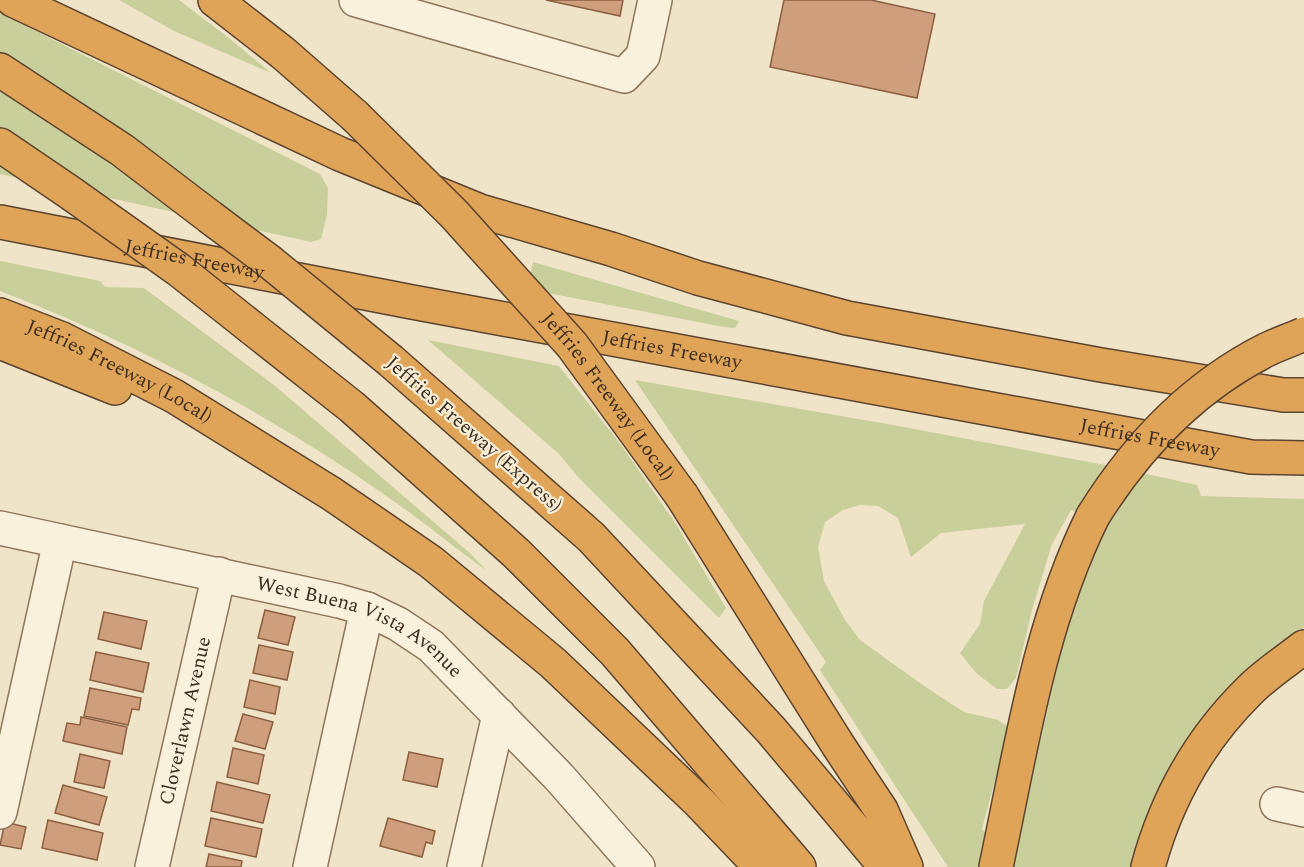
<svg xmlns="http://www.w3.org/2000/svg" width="1304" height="867" viewBox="0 0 1304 867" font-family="Spectral,serif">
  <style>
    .green { fill: #c9cf9b; fill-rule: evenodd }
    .building { fill: #cf9f7d; stroke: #8d5f41; stroke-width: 1.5 }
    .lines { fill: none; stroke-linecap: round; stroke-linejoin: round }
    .minor-casing { stroke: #8d765c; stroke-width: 36 }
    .highway-casing { stroke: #5b4430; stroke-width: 36 }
    .minor { stroke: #faf1dc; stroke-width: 33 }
    .highway { stroke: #e0a458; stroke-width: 33 }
    .highway-bridge-casing { stroke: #5b4430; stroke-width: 36; stroke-linecap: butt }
    .highway-bridge { stroke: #e0a458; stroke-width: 33 }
    .labels { text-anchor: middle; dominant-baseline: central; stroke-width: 4.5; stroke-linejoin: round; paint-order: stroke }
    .street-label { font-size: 20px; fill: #3d2e20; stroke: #f7eed8 }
  </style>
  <rect width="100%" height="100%" fill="#f0e4c8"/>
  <g class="green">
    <path d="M 119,0 L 179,0 L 229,38 L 271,73 L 174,31 Z"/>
    <path d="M 0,13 L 320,174 L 328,188 L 327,215 L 321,239 L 311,242 L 0,174 Z"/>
    <path d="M 0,261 L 100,281 L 105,287 L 144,288 L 274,385 L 471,554 L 486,570 C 457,550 430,527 402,507 C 279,419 141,345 0,291 Z"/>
    <path d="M 533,262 L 739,321 L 735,328 L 724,327 L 527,289 Z"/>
    <path d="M 428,340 L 559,366 L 619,442 L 674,521 L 726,608 L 719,618 L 578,477 L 559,454 Z"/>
    <path d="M 635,380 L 893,425 L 1105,465 L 1197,485 L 1201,496 L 1304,499 L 1304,628 C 1250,670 1197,719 1164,779 C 1150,803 1140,840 1134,867 L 948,867 L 820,670 L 826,662 ZM 860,505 L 878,506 L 898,518 L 911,557 L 941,533 L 1025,524 L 984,601 L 980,624 L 960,653 L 976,673 L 997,689 L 1007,689 L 1016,678 L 1032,610 L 1052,544 L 1071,510 L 1108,525 L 1085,572 L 1075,598 L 1063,642 L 1013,862 L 982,829 L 1006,739 L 1007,726 L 998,720 L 964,712 L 927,688 L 860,640 L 845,620 L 824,581 L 818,547 L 825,522 L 843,510 Z"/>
  </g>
  <g class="building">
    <path d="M 546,0 L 623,0 L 620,16 Z"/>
    <path d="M 784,0 L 871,0 L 935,14 L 917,98 L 770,67 Z"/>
    <path d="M 265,610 L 295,617 L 288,645 L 258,638 Z"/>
    <path d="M 104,612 L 147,621 L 141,649 L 98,639 Z"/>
    <path d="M 259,645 L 293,652 L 287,680 L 253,673 Z"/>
    <path d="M 96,652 L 149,663 L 143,692 L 90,680 Z"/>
    <path d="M 250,680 L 280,687 L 275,714 L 244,707 Z"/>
    <path d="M 90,688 L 141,698 L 139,710 L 132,709 L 128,725 L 84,716 Z"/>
    <path d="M 243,714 L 273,722 L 265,749 L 235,741 Z"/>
    <path d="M 81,717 L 127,727 L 122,754 L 63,741 L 67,723 L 80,725 Z"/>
    <path d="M 233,748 L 264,755 L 258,784 L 227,777 Z"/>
    <path d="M 409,752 L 443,759 L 437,787 L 403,780 Z"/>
    <path d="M 80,754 L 110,761 L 104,788 L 74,782 Z"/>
    <path d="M 217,782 L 270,795 L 263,823 L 211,811 Z"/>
    <path d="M 63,785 L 107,797 L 99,825 L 55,813 Z"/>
    <path d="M 211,818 L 262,829 L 256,857 L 205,846 Z"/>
    <path d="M 388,818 L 435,831 L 432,844 L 426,842 L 422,857 L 380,846 Z"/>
    <path d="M 48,820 L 103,833 L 97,860 L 42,848 Z"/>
    <path d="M 5,822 L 26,827 L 21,849 L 0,845 Z"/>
    <path d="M 209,854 L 242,861 L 241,867 L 206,867 Z"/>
  </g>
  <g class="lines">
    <g class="minor-casing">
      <g id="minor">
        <path d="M 356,0 L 624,76 L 643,56 L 655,0"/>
        <path id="s1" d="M 0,528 L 339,601 L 367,609 L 398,624 L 431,646 L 559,777 L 638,867"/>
        <path d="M 1277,804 L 1304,810"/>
        <path d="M 0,812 L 60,541"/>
        <path id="s2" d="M 152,867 L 219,574"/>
        <path d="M 310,867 L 367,609"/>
        <path d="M 464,867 L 499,715"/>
      </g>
    </g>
    <g class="highway-casing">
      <g id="highway">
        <path d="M 13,0 L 340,154 L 480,211 L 611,249 L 698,278 L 847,318 L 1101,365 L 1283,395 L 1304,395"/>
        <path d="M 215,0 L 283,53 L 355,116"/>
        <path d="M 0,70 L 122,150 L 210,217"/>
        <path d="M 0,145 L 72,194"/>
        <path id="s3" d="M 0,222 L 412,302 L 1251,457 L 1304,458"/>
        <path id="s4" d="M 0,315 L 62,339 L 174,396 L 332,494 L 431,562 L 553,663 L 699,802 L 761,867"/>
        <path d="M 252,328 L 352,407 L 516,553 L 615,652 L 799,867"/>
        <path d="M 0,342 L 115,388"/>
        <path d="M 391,361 L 591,537 L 771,730 L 886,867"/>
        <path d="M 682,496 L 838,745 L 881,810 L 906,867"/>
        <path d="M 996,867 C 1021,749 1039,625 1093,516"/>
        <path d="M 1148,867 C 1166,800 1200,739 1250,690 C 1266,674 1286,661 1304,647"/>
      </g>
    </g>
    <use href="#minor" class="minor"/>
    <use href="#highway" class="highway"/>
    <g class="highway-bridge-casing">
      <g id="highway-bridge">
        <path id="s5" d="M 355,116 L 454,214 L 572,345 L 682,496"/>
        <path d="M 72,194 L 179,270 L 252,328"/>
        <path d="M 210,217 L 270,262 L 391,361"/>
        <path d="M 1093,516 C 1136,447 1193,387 1266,350 C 1278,344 1291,340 1304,334"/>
      </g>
    </g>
    <use href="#highway-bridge" class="highway-bridge"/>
  </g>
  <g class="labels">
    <g class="street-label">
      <text stroke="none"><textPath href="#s3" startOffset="198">Jeffries Freeway</textPath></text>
      <text stroke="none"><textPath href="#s3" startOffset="684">Jeffries Freeway</textPath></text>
      <text stroke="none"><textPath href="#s4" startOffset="132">Jeffries Freeway (Local)</textPath></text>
      <text stroke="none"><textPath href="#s5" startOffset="378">Jeffries Freeway (Local)</textPath></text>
      <text transform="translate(474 434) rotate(41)">Jeffries Freeway (Express)</text>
      <text stroke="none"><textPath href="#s3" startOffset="1170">Jeffries Freeway</textPath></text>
      <text stroke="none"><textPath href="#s1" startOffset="376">West Buena Vista Avenue</textPath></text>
      <text stroke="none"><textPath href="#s2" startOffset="150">Cloverlawn Avenue</textPath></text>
    </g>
  </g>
</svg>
